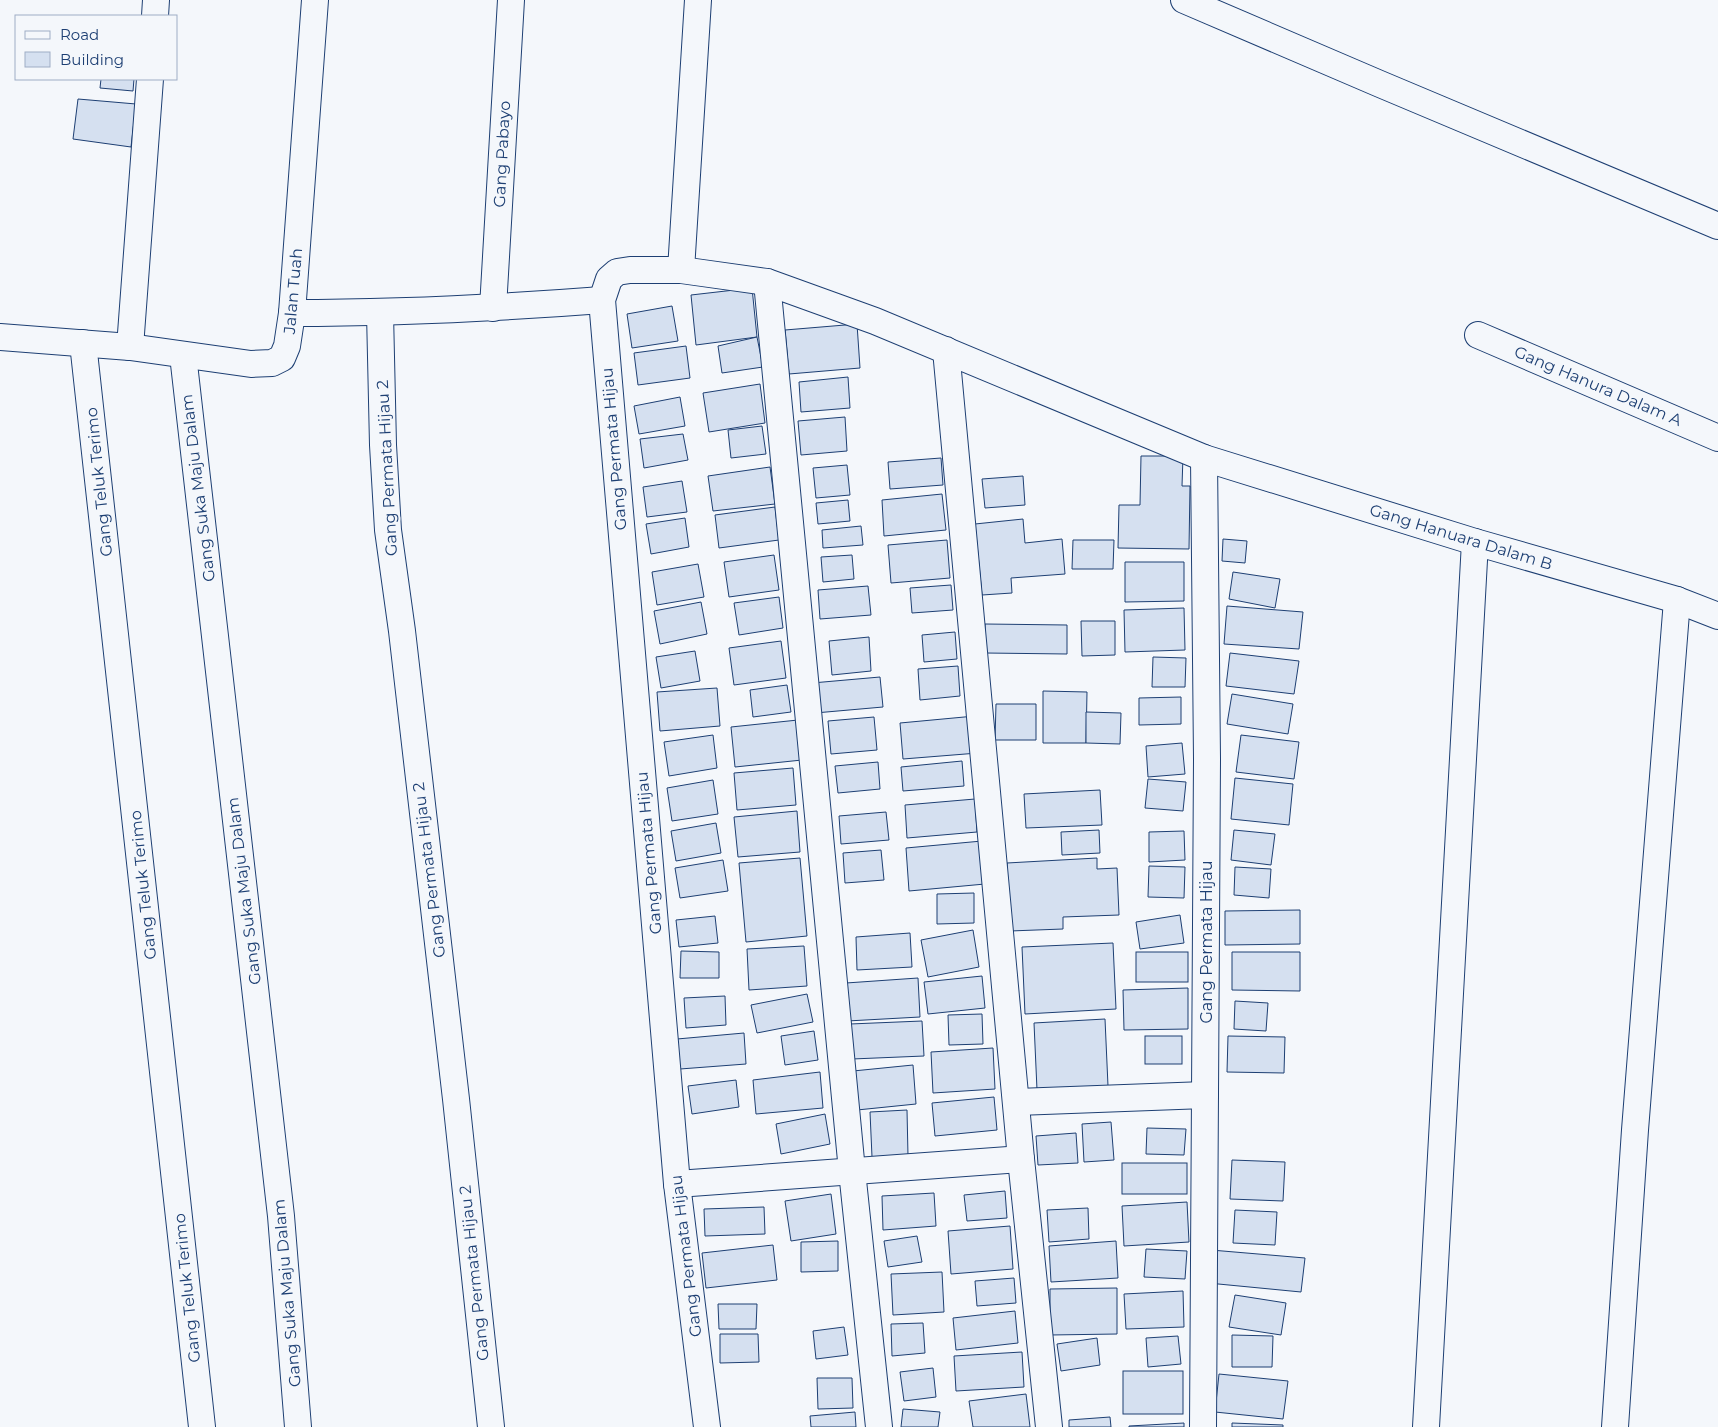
<svg xmlns="http://www.w3.org/2000/svg" width="1718" height="1427" viewBox="0 0 1718 1427" font-family="Montserrat,sans-serif">
  <style>
    .building { fill: #d5e0f0; stroke: #1d3f73 }
    .lines { fill: none; stroke-linecap: round; stroke-linejoin: round }
    .minor-casing { stroke: #1d3f73; stroke-width: 28 }
    .minor { stroke: #f4f7fb; stroke-width: 26 }
    .labels { text-anchor: middle; dominant-baseline: central; stroke-width: 4; stroke-linejoin: round; paint-order: stroke }
    .street-label { font-size: 16px; fill: #1d3f73; stroke: #f4f7fb }
  </style>
  <rect width="100%" height="100%" fill="#f4f7fb"/>
  <g class="building">
    <path d="M 101,79 L 134,79 L 133,91 L 100,88 Z"/>
    <path d="M 78,99 L 136,104 L 131,147 L 73,139 Z"/>
    <path d="M 752,288 L 757,337 L 696,345 L 691,295 Z"/>
    <path d="M 672,306 L 678,341 L 632,348 L 627,314 Z"/>
    <path d="M 857,324 L 860,368 L 789,374 L 785,330 Z"/>
    <path d="M 757,337 L 763,367 L 722,373 L 718,346 Z"/>
    <path d="M 686,346 L 690,378 L 638,385 L 634,353 Z"/>
    <path d="M 848,377 L 850,408 L 801,412 L 799,382 Z"/>
    <path d="M 760,384 L 765,423 L 709,432 L 703,393 Z"/>
    <path d="M 680,397 L 685,426 L 639,434 L 634,406 Z"/>
    <path d="M 845,417 L 847,451 L 801,455 L 798,421 Z"/>
    <path d="M 762,426 L 766,454 L 731,458 L 728,430 Z"/>
    <path d="M 683,434 L 688,460 L 644,468 L 640,439 Z"/>
    <path d="M 1141,456 L 1183,456 L 1182,486 L 1190,486 L 1189,549 L 1118,548 L 1119,505 L 1140,505 Z"/>
    <path d="M 941,458 L 943,485 L 890,489 L 888,462 Z"/>
    <path d="M 847,465 L 850,495 L 816,498 L 813,468 Z"/>
    <path d="M 770,467 L 775,504 L 713,511 L 708,476 Z"/>
    <path d="M 1023,476 L 1025,505 L 985,508 L 982,479 Z"/>
    <path d="M 682,481 L 687,512 L 647,517 L 643,487 Z"/>
    <path d="M 942,494 L 946,530 L 884,536 L 882,500 Z"/>
    <path d="M 848,500 L 850,521 L 818,524 L 816,503 Z"/>
    <path d="M 775,507 L 779,540 L 719,548 L 715,515 Z"/>
    <path d="M 685,518 L 689,547 L 651,554 L 646,524 Z"/>
    <path d="M 1023,519 L 1025,543 L 1062,539 L 1065,574 L 1011,578 L 1012,593 L 982,595 L 975,524 Z"/>
    <path d="M 861,526 L 863,545 L 823,548 L 822,530 Z"/>
    <path d="M 1223,539 L 1247,541 L 1245,563 L 1222,561 Z"/>
    <path d="M 947,540 L 950,578 L 891,583 L 888,545 Z"/>
    <path d="M 1073,540 L 1114,540 L 1113,569 L 1072,569 Z"/>
    <path d="M 774,555 L 779,590 L 729,597 L 724,562 Z"/>
    <path d="M 852,555 L 854,579 L 823,582 L 821,557 Z"/>
    <path d="M 1125,562 L 1184,562 L 1184,601 L 1125,602 Z"/>
    <path d="M 698,564 L 704,597 L 657,605 L 652,572 Z"/>
    <path d="M 1233,572 L 1280,579 L 1275,608 L 1229,599 Z"/>
    <path d="M 951,585 L 953,610 L 912,613 L 910,588 Z"/>
    <path d="M 868,586 L 871,615 L 820,619 L 818,590 Z"/>
    <path d="M 779,597 L 783,628 L 739,635 L 734,603 Z"/>
    <path d="M 701,602 L 707,634 L 660,644 L 654,611 Z"/>
    <path d="M 1227,606 L 1303,612 L 1299,649 L 1224,644 Z"/>
    <path d="M 1184,608 L 1185,650 L 1125,652 L 1124,610 Z"/>
    <path d="M 1081,621 L 1115,621 L 1115,655 L 1082,656 Z"/>
    <path d="M 985,624 L 1067,625 L 1067,654 L 985,653 Z"/>
    <path d="M 955,632 L 957,659 L 924,662 L 922,635 Z"/>
    <path d="M 869,637 L 871,671 L 832,675 L 829,641 Z"/>
    <path d="M 781,641 L 786,678 L 734,685 L 729,648 Z"/>
    <path d="M 695,651 L 700,681 L 661,688 L 656,657 Z"/>
    <path d="M 1230,653 L 1299,661 L 1294,694 L 1226,686 Z"/>
    <path d="M 1153,657 L 1186,658 L 1185,687 L 1152,687 Z"/>
    <path d="M 958,666 L 960,696 L 920,700 L 918,669 Z"/>
    <path d="M 880,677 L 883,707 L 815,713 L 812,683 Z"/>
    <path d="M 787,685 L 791,712 L 753,717 L 750,690 Z"/>
    <path d="M 717,688 L 720,726 L 660,731 L 657,692 Z"/>
    <path d="M 1043,691 L 1087,692 L 1086,743 L 1043,743 Z"/>
    <path d="M 1232,694 L 1293,704 L 1288,734 L 1227,724 Z"/>
    <path d="M 1181,697 L 1181,724 L 1139,725 L 1139,698 Z"/>
    <path d="M 996,704 L 1036,704 L 1036,740 L 995,740 Z"/>
    <path d="M 1086,712 L 1121,713 L 1120,744 L 1086,743 Z"/>
    <path d="M 975,716 L 978,753 L 903,759 L 900,723 Z"/>
    <path d="M 874,717 L 877,750 L 831,754 L 828,721 Z"/>
    <path d="M 798,720 L 802,760 L 735,767 L 731,727 Z"/>
    <path d="M 713,735 L 717,768 L 669,776 L 664,742 Z"/>
    <path d="M 1241,735 L 1299,742 L 1294,779 L 1236,772 Z"/>
    <path d="M 1182,743 L 1185,774 L 1148,777 L 1146,746 Z"/>
    <path d="M 962,761 L 964,786 L 903,791 L 901,767 Z"/>
    <path d="M 878,762 L 880,789 L 838,793 L 835,766 Z"/>
    <path d="M 793,768 L 796,805 L 737,810 L 734,773 Z"/>
    <path d="M 1235,778 L 1293,784 L 1289,825 L 1231,819 Z"/>
    <path d="M 1148,779 L 1186,782 L 1183,811 L 1145,808 Z"/>
    <path d="M 713,780 L 718,814 L 672,821 L 667,788 Z"/>
    <path d="M 1100,790 L 1102,825 L 1026,828 L 1024,794 Z"/>
    <path d="M 975,799 L 977,832 L 907,838 L 905,805 Z"/>
    <path d="M 797,811 L 800,852 L 738,857 L 734,817 Z"/>
    <path d="M 886,812 L 889,840 L 841,844 L 839,816 Z"/>
    <path d="M 716,823 L 721,853 L 676,861 L 671,831 Z"/>
    <path d="M 1099,830 L 1100,853 L 1062,855 L 1061,832 Z"/>
    <path d="M 1234,830 L 1275,834 L 1271,865 L 1231,860 Z"/>
    <path d="M 1184,831 L 1185,860 L 1149,862 L 1149,832 Z"/>
    <path d="M 982,841 L 985,884 L 909,891 L 906,848 Z"/>
    <path d="M 881,850 L 884,880 L 845,883 L 843,853 Z"/>
    <path d="M 800,858 L 807,936 L 746,942 L 739,863 Z"/>
    <path d="M 1097,858 L 1097,869 L 1117,868 L 1119,915 L 1063,917 L 1063,929 L 1010,931 L 1007,863 Z"/>
    <path d="M 723,860 L 728,891 L 680,898 L 675,868 Z"/>
    <path d="M 1149,866 L 1185,867 L 1184,898 L 1148,897 Z"/>
    <path d="M 1235,867 L 1271,869 L 1269,898 L 1234,895 Z"/>
    <path d="M 974,893 L 974,923 L 937,924 L 937,894 Z"/>
    <path d="M 1300,910 L 1300,944 L 1225,945 L 1225,911 Z"/>
    <path d="M 1180,915 L 1184,943 L 1140,949 L 1136,922 Z"/>
    <path d="M 715,916 L 718,943 L 679,947 L 676,920 Z"/>
    <path d="M 973,930 L 979,967 L 928,977 L 921,940 Z"/>
    <path d="M 910,933 L 912,967 L 857,970 L 856,937 Z"/>
    <path d="M 1113,943 L 1116,1009 L 1025,1014 L 1022,947 Z"/>
    <path d="M 804,946 L 807,986 L 749,990 L 747,949 Z"/>
    <path d="M 681,951 L 719,952 L 719,978 L 680,978 Z"/>
    <rect x="1136" y="952" width="52" height="30"/>
    <path d="M 1232,952 L 1300,952 L 1300,991 L 1232,990 Z"/>
    <path d="M 982,976 L 985,1008 L 928,1014 L 924,982 Z"/>
    <path d="M 918,978 L 920,1017 L 847,1021 L 846,983 Z"/>
    <path d="M 1188,988 L 1188,1029 L 1124,1030 L 1123,990 Z"/>
    <path d="M 807,994 L 813,1022 L 757,1033 L 751,1005 Z"/>
    <path d="M 725,996 L 726,1025 L 686,1028 L 684,998 Z"/>
    <path d="M 1235,1001 L 1268,1003 L 1266,1031 L 1234,1029 Z"/>
    <path d="M 982,1014 L 983,1044 L 949,1045 L 948,1015 Z"/>
    <path d="M 1105,1019 L 1108,1086 L 1037,1090 L 1034,1023 Z"/>
    <path d="M 922,1021 L 924,1056 L 852,1059 L 850,1024 Z"/>
    <path d="M 814,1031 L 818,1060 L 785,1065 L 781,1036 Z"/>
    <path d="M 744,1033 L 746,1064 L 680,1069 L 677,1039 Z"/>
    <rect x="1145" y="1036" width="37" height="28"/>
    <path d="M 1228,1036 L 1285,1037 L 1284,1073 L 1227,1072 Z"/>
    <path d="M 993,1048 L 995,1089 L 933,1093 L 931,1052 Z"/>
    <path d="M 913,1065 L 916,1104 L 857,1110 L 853,1071 Z"/>
    <path d="M 820,1072 L 823,1108 L 756,1114 L 753,1080 Z"/>
    <path d="M 736,1080 L 739,1107 L 692,1114 L 688,1086 Z"/>
    <path d="M 994,1097 L 997,1130 L 935,1136 L 932,1103 Z"/>
    <path d="M 907,1110 L 908,1156 L 872,1157 L 870,1112 Z"/>
    <path d="M 825,1114 L 830,1144 L 781,1154 L 776,1124 Z"/>
    <path d="M 1111,1122 L 1114,1160 L 1084,1162 L 1082,1124 Z"/>
    <path d="M 1147,1128 L 1186,1129 L 1184,1155 L 1146,1154 Z"/>
    <path d="M 1076,1133 L 1078,1163 L 1038,1165 L 1036,1136 Z"/>
    <path d="M 1232,1160 L 1285,1162 L 1283,1201 L 1230,1199 Z"/>
    <rect x="1122" y="1163" width="65" height="31"/>
    <path d="M 1005,1191 L 1007,1218 L 967,1221 L 964,1195 Z"/>
    <path d="M 934,1193 L 936,1226 L 883,1230 L 882,1196 Z"/>
    <path d="M 831,1194 L 836,1234 L 791,1241 L 785,1201 Z"/>
    <path d="M 1187,1202 L 1189,1242 L 1124,1246 L 1122,1206 Z"/>
    <path d="M 764,1207 L 765,1234 L 705,1236 L 704,1209 Z"/>
    <path d="M 1088,1208 L 1089,1239 L 1049,1242 L 1047,1210 Z"/>
    <path d="M 1235,1210 L 1277,1212 L 1275,1245 L 1233,1243 Z"/>
    <path d="M 1010,1226 L 1013,1269 L 951,1274 L 948,1231 Z"/>
    <path d="M 917,1236 L 922,1262 L 888,1267 L 884,1241 Z"/>
    <path d="M 838,1241 L 838,1271 L 801,1272 L 801,1242 Z"/>
    <path d="M 1116,1241 L 1118,1278 L 1051,1282 L 1049,1246 Z"/>
    <path d="M 773,1245 L 777,1280 L 706,1288 L 702,1253 Z"/>
    <path d="M 1146,1249 L 1187,1251 L 1185,1279 L 1144,1277 Z"/>
    <path d="M 1211,1250 L 1305,1258 L 1301,1292 L 1208,1283 Z"/>
    <path d="M 942,1272 L 944,1312 L 893,1315 L 891,1274 Z"/>
    <path d="M 1014,1278 L 1016,1303 L 977,1306 L 975,1281 Z"/>
    <path d="M 1117,1288 L 1117,1334 L 1050,1335 L 1050,1289 Z"/>
    <path d="M 1183,1291 L 1184,1327 L 1126,1329 L 1124,1294 Z"/>
    <path d="M 1235,1295 L 1286,1303 L 1281,1335 L 1229,1327 Z"/>
    <path d="M 718,1304 L 757,1304 L 756,1329 L 719,1329 Z"/>
    <path d="M 1015,1311 L 1018,1343 L 956,1350 L 953,1318 Z"/>
    <path d="M 923,1323 L 925,1353 L 892,1356 L 891,1324 Z"/>
    <path d="M 844,1327 L 848,1355 L 816,1359 L 813,1331 Z"/>
    <path d="M 720,1334 L 758,1334 L 759,1362 L 720,1363 Z"/>
    <path d="M 1232,1335 L 1273,1336 L 1272,1367 L 1232,1367 Z"/>
    <path d="M 1178,1336 L 1181,1364 L 1148,1367 L 1146,1338 Z"/>
    <path d="M 1097,1338 L 1100,1365 L 1061,1371 L 1057,1344 Z"/>
    <path d="M 1022,1352 L 1024,1387 L 956,1391 L 954,1356 Z"/>
    <path d="M 933,1368 L 936,1397 L 904,1401 L 900,1372 Z"/>
    <rect x="1123" y="1371" width="60" height="43"/>
    <path d="M 1219,1374 L 1288,1381 L 1283,1419 L 1215,1412 Z"/>
    <path d="M 817,1378 L 852,1378 L 853,1408 L 818,1409 Z"/>
    <path d="M 1026,1394 L 1030,1427 L 973,1427 L 969,1401 Z"/>
    <path d="M 903,1409 L 940,1412 L 938,1427 L 901,1427 Z"/>
    <path d="M 855,1412 L 856,1427 L 811,1427 L 810,1416 Z"/>
    <path d="M 1110,1417 L 1111,1427 L 1069,1427 L 1069,1420 Z"/>
    <path d="M 1184,1423 L 1184,1427 L 1129,1427 L 1129,1426 Z"/>
    <path d="M 1232,1423 L 1283,1425 L 1283,1427 L 1232,1427 Z"/>
  </g>
  <g class="lines">
    <g class="minor-casing">
      <g id="minor">
        <path d="M 1184,0 L 1380,84 L 1718,226"/>
        <path d="M 155,16 L 156,0"/>
        <path d="M 681,270 L 698,0"/>
        <path d="M 767,282 L 852,1171 L 879,1427"/>
        <path d="M 493,308 L 511,0"/>
        <path d="M 292,313 C 396,313 498,308 602,300"/>
        <path d="M 380,313 L 383,445 L 388,530 L 402,631 L 456,1099 L 491,1427"/>
        <path d="M 1478,335 L 1718,438"/>
        <path d="M 0,337 L 130,347 L 251,364 L 272,363 L 282,358 L 287,346 L 292,313 L 315,0"/>
        <path d="M 83,343 L 202,1427"/>
        <path d="M 130,347 L 150,79"/>
        <path d="M 946,350 L 1021,1159 L 1049,1427"/>
        <path d="M 183,355 L 281,1216 L 298,1427"/>
        <path d="M 1017,1102 L 1205,1095"/>
        <path d="M 677,1184 L 1021,1159"/>
        <path d="M 707,1427 L 677,1184 L 602,300 L 609,279 L 617,272 L 630,270 L 681,270 L 767,282 L 875,321 L 1204,458 L 1475,542 L 1677,600 L 1718,616"/>
        <path d="M 1203,1427 L 1207,759 L 1204,458"/>
        <path d="M 1426,1427 L 1475,542"/>
        <path d="M 1615,1427 L 1635,1130 L 1677,600"/>
      </g>
    </g>
    <use href="#minor" class="minor"/>
  </g>
  <g class="labels">
    <g class="street-label">
      <text transform="translate(502 154) rotate(-87)">Gang Pabayo</text>
      <text transform="translate(293 291) rotate(-85)">Jalan Tuah</text>
      <text transform="translate(1598 386) rotate(23)">Gang Hanura Dalam A</text>
      <text transform="translate(614 449) rotate(-95)">Gang Permata Hijau</text>
      <text transform="translate(387 468) rotate(-93)">Gang Permata Hijau 2</text>
      <text transform="translate(99 482) rotate(-96)">Gang Teluk Terimo</text>
      <text transform="translate(198 488) rotate(-97)">Gang Suka Maju Dalam</text>
      <text transform="translate(1461 537) rotate(17)">Gang Hanuara Dalam B</text>
      <text transform="translate(649 853) rotate(-95)">Gang Permata Hijau</text>
      <text transform="translate(429 870) rotate(-97)">Gang Permata Hijau 2</text>
      <text transform="translate(143 885) rotate(-96)">Gang Teluk Terimo</text>
      <text transform="translate(244 891) rotate(-97)">Gang Suka Maju Dalam</text>
      <text transform="translate(1206 942) rotate(-90)">Gang Permata Hijau</text>
      <text transform="translate(686 1256) rotate(-97)">Gang Permata Hijau</text>
      <text transform="translate(474 1273) rotate(-96)">Gang Permata Hijau 2</text>
      <text transform="translate(187 1288) rotate(-96)">Gang Teluk Terimo</text>
      <text transform="translate(287 1293) rotate(-95)">Gang Suka Maju Dalam</text>
    </g>
  </g>
  <rect x="15" y="15" width="162" height="65" fill="#f4f7fb" stroke="#9eadc5"/>
  <rect x="25" y="31" width="25" height="8" fill="#f4f7fb" stroke="#9eadc5"/>
  <text x="60" y="40" font-size="15" fill="#1d3f73">Road</text>
  <rect x="25" y="52" width="25" height="15" fill="#d5e0f0" stroke="#9eadc5"/>
  <text x="60" y="65" font-size="15" fill="#1d3f73">Building</text>
</svg>
